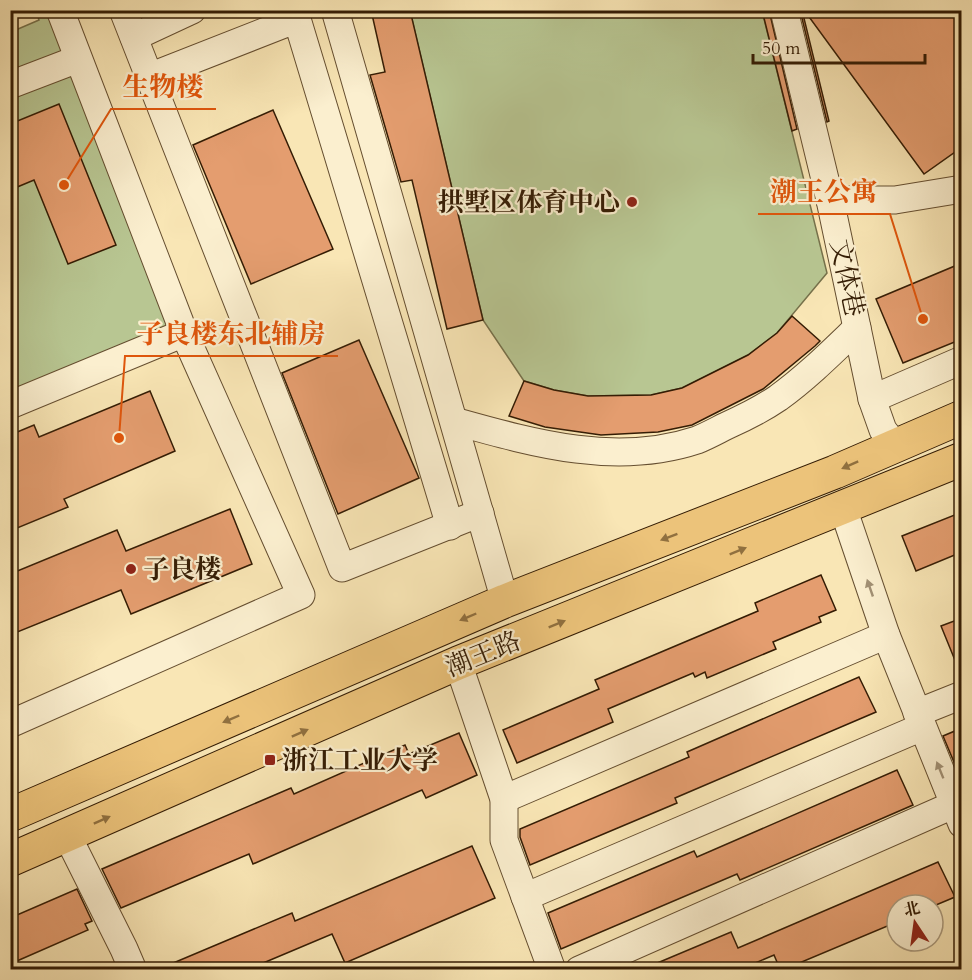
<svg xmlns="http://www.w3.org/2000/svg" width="972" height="980" viewBox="0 0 972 980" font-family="Cardo,'Noto Serif SC',serif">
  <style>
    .green { fill: #b8c692; stroke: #76714b; stroke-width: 1.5 }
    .building { fill: #e49d6f; stroke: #341c04; stroke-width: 1.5 }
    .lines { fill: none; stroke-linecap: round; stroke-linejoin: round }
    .minor-casing { stroke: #654e30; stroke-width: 29 }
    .major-casing { stroke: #341c04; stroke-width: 35 }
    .minor { stroke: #fbefcf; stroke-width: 27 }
    .major { stroke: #ecc37a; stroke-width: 33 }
    .oneway { fill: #90703f }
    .oneway2 { fill: #a19074 }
    .poi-dot { fill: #8f2418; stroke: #fbefcf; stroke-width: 2 }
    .labels { text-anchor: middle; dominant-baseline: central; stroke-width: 4.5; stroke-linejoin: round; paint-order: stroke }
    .poi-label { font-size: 26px; font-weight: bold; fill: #341c04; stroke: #fbefcf; text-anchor: start }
    .street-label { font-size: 26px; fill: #341c04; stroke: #fbefcf }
    .leader { fill: none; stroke: #df560c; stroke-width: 2 }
    .callout-dot { fill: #df560c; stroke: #fbefcf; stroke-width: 2 }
    .callout-label { font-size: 27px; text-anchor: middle; font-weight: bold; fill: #df560c; stroke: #fbefcf; stroke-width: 4.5; stroke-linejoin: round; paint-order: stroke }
  </style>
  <rect width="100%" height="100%" fill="#f9e6b5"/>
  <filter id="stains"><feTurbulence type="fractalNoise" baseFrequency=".00333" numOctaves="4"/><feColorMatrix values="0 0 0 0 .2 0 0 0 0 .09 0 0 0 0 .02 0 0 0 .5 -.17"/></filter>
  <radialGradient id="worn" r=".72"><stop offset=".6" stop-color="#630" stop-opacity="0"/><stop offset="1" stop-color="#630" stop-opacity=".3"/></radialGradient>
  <g class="green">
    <path d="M 36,11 L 60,11 L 184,333 L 11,405 L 11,32 L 39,20 Z"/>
    <path d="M 410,11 L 762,11 L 827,273 L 777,333 L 748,355 L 682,388 L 651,395 L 588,396 L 554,390 L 524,381 L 483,320 Z"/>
  </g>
  <g class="building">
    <path d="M 371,10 L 410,10 L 483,320 L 447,329 L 412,180 L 401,182 L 370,75 L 385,72 Z"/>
    <path d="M 762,10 L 769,10 L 797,129 L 792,131 Z"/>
    <path d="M 800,10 L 802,10 L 829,121 L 827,122 Z"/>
    <path d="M 804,10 L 962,10 L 962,147 L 924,174 Z"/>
    <path d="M 59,104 L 116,245 L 68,264 L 34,180 L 10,190 L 10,124 Z"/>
    <path d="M 273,110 L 333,249 L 251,284 L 193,145 Z"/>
    <path d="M 962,263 L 962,339 L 903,363 L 876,299 Z"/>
    <path d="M 792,316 L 820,341 L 815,346 L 763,389 L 692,425 L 658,432 L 601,435 L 545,427 L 509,416 L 524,381 L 554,390 L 588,396 L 651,395 L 682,388 L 748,355 L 777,333 Z"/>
    <path d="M 359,340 L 419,478 L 338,514 L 282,373 Z"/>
    <path d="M 150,391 L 175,451 L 64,499 L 68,507 L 10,531 L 10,435 L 34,425 L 39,437 Z"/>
    <path d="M 230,509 L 252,564 L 131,614 L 121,590 L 10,635 L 10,574 L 117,530 L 126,551 Z"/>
    <path d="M 962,512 L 962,552 L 916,571 L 902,536 Z"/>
    <path d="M 821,575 L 836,610 L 819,617 L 821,622 L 773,642 L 776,649 L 707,678 L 705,672 L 695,677 L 693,673 L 608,709 L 613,722 L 517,763 L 503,730 L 599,689 L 595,680 L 758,611 L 755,603 Z"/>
    <path d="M 962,618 L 962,675 L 961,675 L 941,626 Z"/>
    <path d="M 859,677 L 876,712 L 675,798 L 677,803 L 530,865 L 520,837 L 520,829 L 689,757 L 687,752 Z"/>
    <path d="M 962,728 L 962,781 L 943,736 Z"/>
    <path d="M 459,733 L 477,775 L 426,798 L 422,790 L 253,864 L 249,854 L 121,908 L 102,869 L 291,788 L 294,794 L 405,745 L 409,754 Z"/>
    <path d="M 897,770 L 913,805 L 740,880 L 737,874 L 561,949 L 548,913 L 694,851 L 697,857 Z"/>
    <path d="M 472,846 L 495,898 L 345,963 L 332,934 L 249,969 L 159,969 L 292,913 L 295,921 Z"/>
    <path d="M 938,862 L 955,897 L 936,905 L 897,905 L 897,922 L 785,969 L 780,969 L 774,955 L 741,969 L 643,969 L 731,932 L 738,948 Z"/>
    <path d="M 77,889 L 92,921 L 85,924 L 88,930 L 10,964 L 10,918 Z"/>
  </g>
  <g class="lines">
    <g class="minor-casing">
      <g id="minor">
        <path d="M 123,10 L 342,568 L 480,513"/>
        <path d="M 335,10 L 505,601"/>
        <path d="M 784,10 L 830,200 L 872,399 L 883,430 L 895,445"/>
        <path d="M 134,37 L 192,10"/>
        <path d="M 149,77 L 297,19 L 450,526"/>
        <path d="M 10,85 L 78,59"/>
        <path d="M 830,200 L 895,200 L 962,189"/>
        <path d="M 872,399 L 962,360"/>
        <path d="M 10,405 L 184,333"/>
        <path d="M 454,421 C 533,443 616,467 697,440 C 707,436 716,431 726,426 C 744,418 762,409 778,398 C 807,377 832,352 857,328"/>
        <path d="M 843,508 L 886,635 L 962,824"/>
        <path d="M 458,663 L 504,799 L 504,840 L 552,970"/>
        <path d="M 917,713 L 962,695"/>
        <path d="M 10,724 L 301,595 L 184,333 L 60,10"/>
        <path d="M 504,799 L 886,635"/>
        <path d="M 67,835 L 124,949 L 133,970"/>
        <path d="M 525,897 L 922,727"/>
        <path d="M 579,970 L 962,801"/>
      </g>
    </g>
    <g class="major-casing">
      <g id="major">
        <path d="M 10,815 L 505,601 L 835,472 L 962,417"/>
        <path d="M 10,860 L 458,663 L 962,459"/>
      </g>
    </g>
    <use href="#minor" class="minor"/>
    <use href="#major" class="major"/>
  </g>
  <defs><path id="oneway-solid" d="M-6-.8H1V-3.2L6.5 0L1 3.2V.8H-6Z" transform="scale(1.5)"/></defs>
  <g class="oneway">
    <use href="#oneway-solid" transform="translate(850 465) rotate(156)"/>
    <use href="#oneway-solid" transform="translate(669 537) rotate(159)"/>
    <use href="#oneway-solid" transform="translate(738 551) rotate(-22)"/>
    <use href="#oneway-solid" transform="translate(468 617) rotate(157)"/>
    <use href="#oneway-solid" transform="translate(557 624) rotate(-22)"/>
    <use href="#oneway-solid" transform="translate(231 719) rotate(157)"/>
    <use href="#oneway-solid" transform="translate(300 733) rotate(-24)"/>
    <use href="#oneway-solid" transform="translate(102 820) rotate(-24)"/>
  </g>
  <g class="oneway2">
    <use href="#oneway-solid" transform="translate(870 588) rotate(-109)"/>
    <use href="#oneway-solid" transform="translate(940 770) rotate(-112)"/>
  </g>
  <g class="poi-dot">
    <circle cx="632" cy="202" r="6"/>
    <circle cx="131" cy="569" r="6"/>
    <rect x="264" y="754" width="12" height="12" rx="3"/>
  </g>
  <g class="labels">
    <g class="poi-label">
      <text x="620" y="202" text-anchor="end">拱墅区体育中心</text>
      <text x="143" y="569">子良楼</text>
      <text x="282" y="760">浙江工业大学</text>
    </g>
    <g class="street-label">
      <text transform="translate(847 278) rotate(78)">文体巷</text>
      <text transform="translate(483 654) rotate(-22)">潮王路</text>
    </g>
  </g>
  <path class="leader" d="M64 185L111 109H216M923 319L890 214H758M119 438L125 356H338"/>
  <g class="callout-dot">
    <circle cx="64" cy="185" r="6"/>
    <circle cx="923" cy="319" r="6"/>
    <circle cx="119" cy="438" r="6"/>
  </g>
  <g class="callout-label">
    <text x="163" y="96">生物楼</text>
    <text x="824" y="201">潮王公寓</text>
    <text x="231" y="343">子良楼东北辅房</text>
  </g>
  <rect width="972" height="980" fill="none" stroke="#f9e6b5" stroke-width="36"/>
  <rect x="12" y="12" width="948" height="956" fill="none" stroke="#341c04" stroke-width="3"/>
  <rect x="18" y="18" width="936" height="944" fill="none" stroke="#341c04" stroke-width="1.5"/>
  <g transform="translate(915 923) rotate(347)"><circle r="28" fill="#fbefcf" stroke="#ab9b7e" stroke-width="1.5"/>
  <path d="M0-4.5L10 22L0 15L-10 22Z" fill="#8f2418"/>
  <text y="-9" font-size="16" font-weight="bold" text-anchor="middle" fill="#341c04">北</text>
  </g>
  <path d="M753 54v9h172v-9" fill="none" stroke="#341c04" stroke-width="3"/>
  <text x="762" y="54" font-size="18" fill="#341c04" stroke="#fbefcf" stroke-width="4.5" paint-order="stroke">50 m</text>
  <rect width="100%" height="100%" filter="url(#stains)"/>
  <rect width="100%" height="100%" fill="url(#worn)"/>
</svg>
